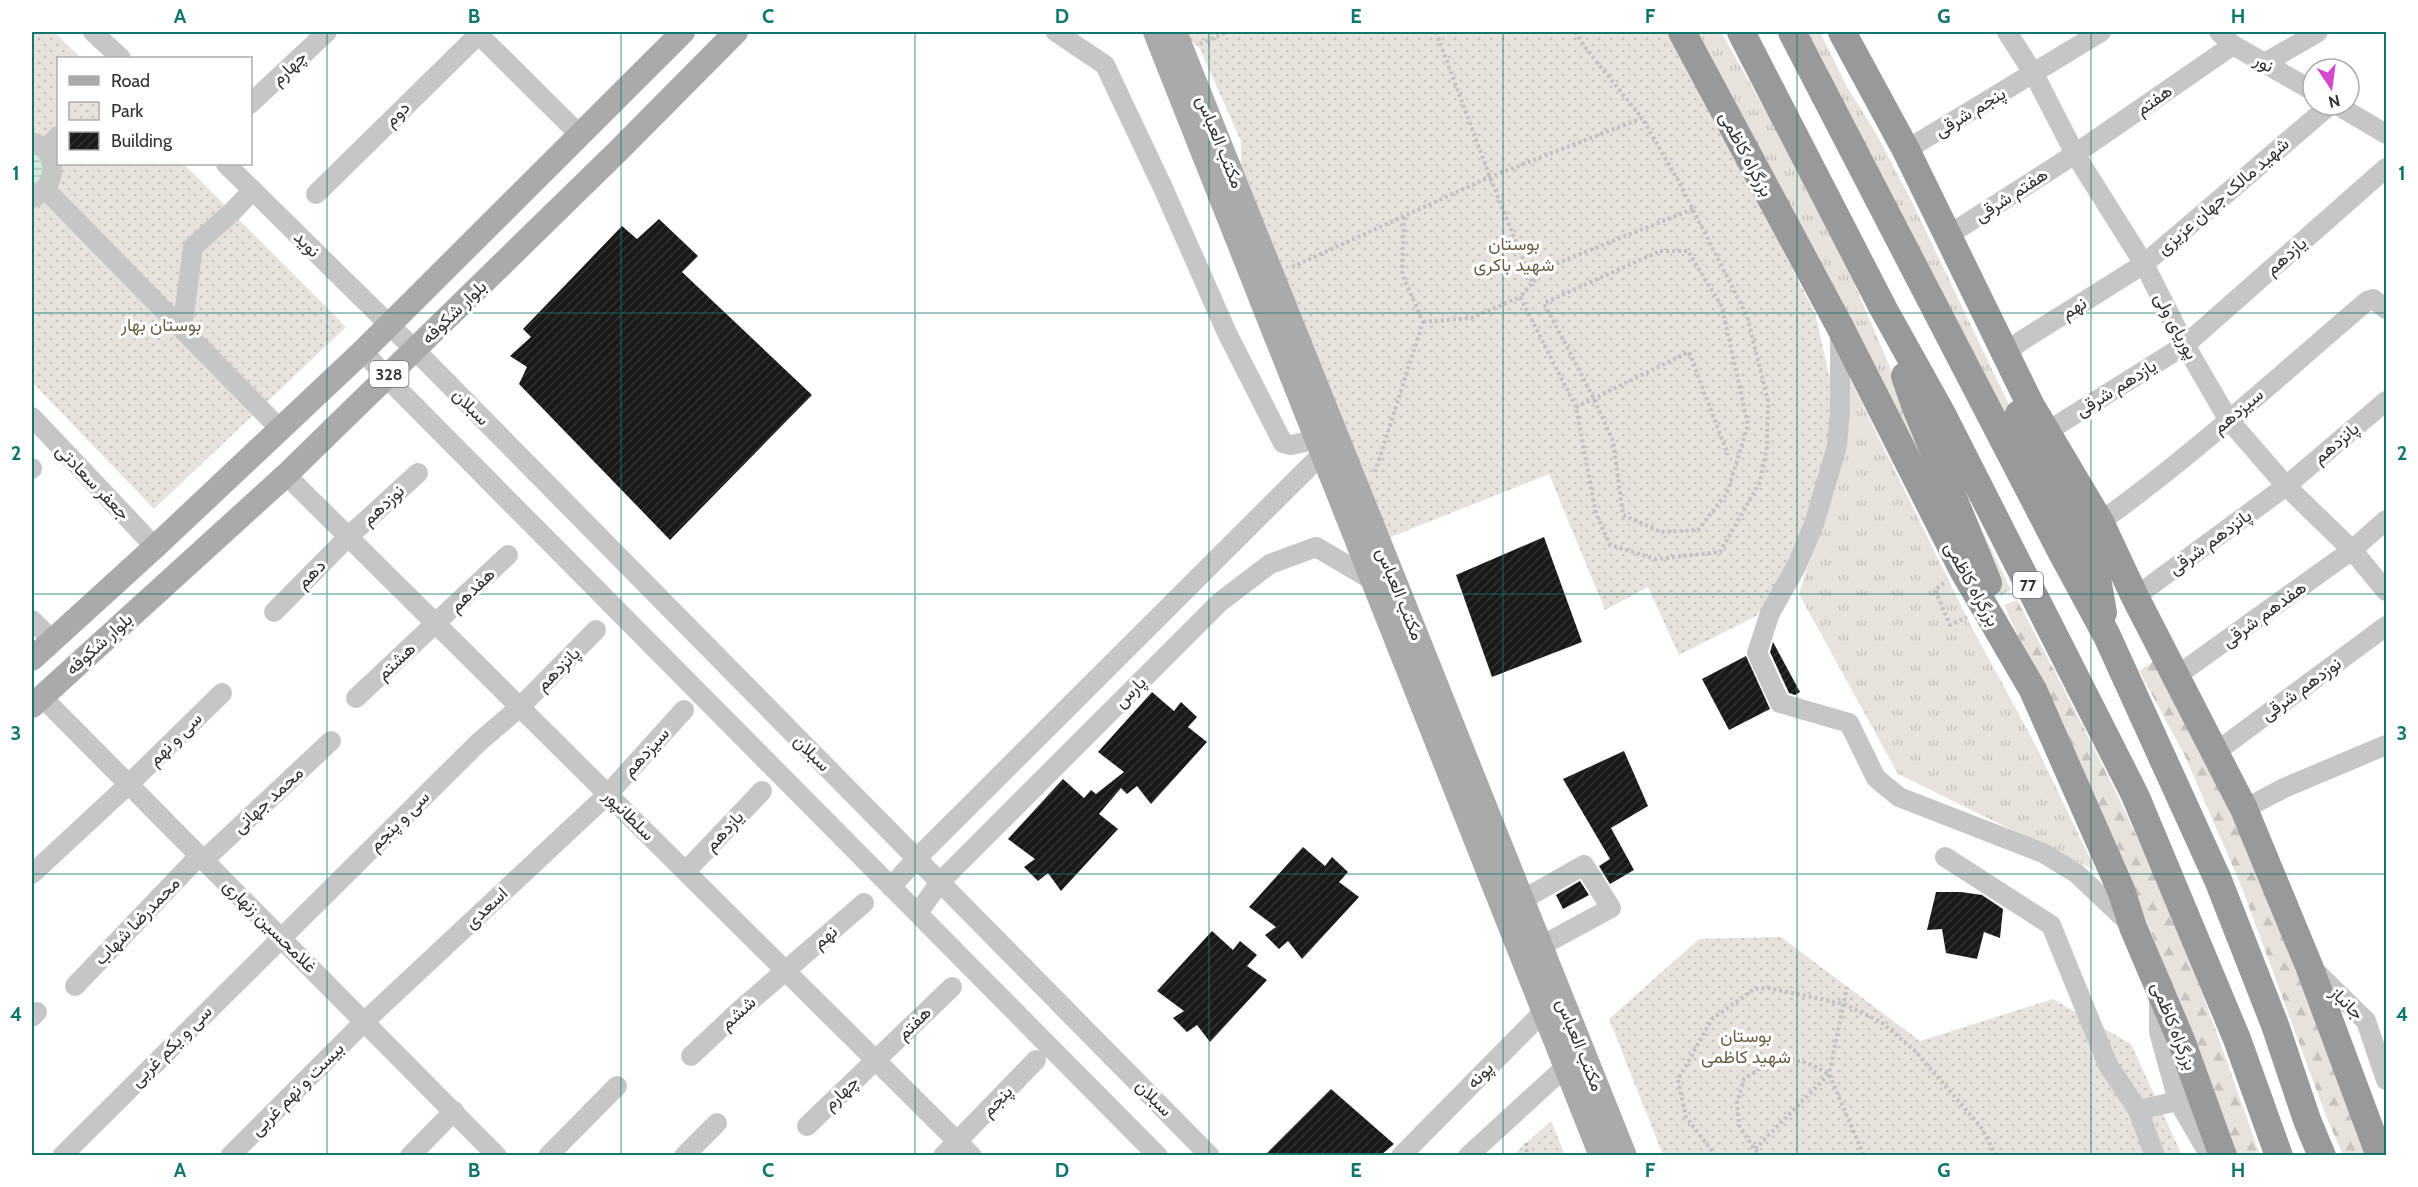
<svg xmlns="http://www.w3.org/2000/svg" width="2418" height="1187" viewBox="0 0 2418 1187" font-family="Cabin,Vazirmatn,sans-serif">
  <style>
    .grass { fill: url(#grass-tufts) }
    .forest { fill: url(#forest-firs) }
    .park { fill: url(#park-dots) }
    .water { fill: url(#water-rules) }
    .building { fill: url(#building-hatch) }
    .lines { fill: none; stroke-linecap: round; stroke-linejoin: round }
    .path { stroke: #c2c2c2; stroke-width: 4; stroke-dasharray: 3 3; stroke-linecap: butt }
    .minor { stroke: #c6c6c6; stroke-width: 20 }
    .major { stroke: #aaa; stroke-width: 24 }
    .highway { stroke: #999; stroke-width: 28 }
    .grid { fill: none; stroke: #0f766e; stroke-width: 1.5; stroke-opacity: 0.55 }
    .labels { text-anchor: middle; dominant-baseline: central; stroke-width: 6; stroke-linejoin: round; paint-order: stroke }
    .shield { fill: #fff; stroke: #707070; stroke-width: 1.5 }
    .shield-label { font-size: 16px; font-weight: bold; fill: #323232 }
    .street-label { font-size: 18px; fill: #323232; stroke: #fff }
    .park-label { font-size: 18px; fill: #6a5d43; stroke: #fff }
    .neatline { fill: none; stroke: #0f766e; stroke-width: 2 }
    .grid-label { font-size: 20px; text-anchor: middle; font-weight: bold; fill: #0f766e }
  </style>
  <defs>
    <pattern id="grass-tufts" width="24" height="20" patternUnits="userSpaceOnUse" patternTransform="scale(1.5)"><rect width="24" height="20" fill="#e8e2dc"/><path d="M3 7l-1-3M5 7V3M7 7l1-3M15 17l-1-3M17 17v-4M19 17l1-3" fill="none" stroke="#c7c2bd"/></pattern>
    <pattern id="forest-firs" width="22" height="20" patternUnits="userSpaceOnUse" patternTransform="scale(1.5)"><rect width="22" height="20" fill="#e8e2dc"/><path d="M5 1l3.5 6h-7zM16 11l3.5 6h-7z" fill="#c7c2bd"/></pattern>
    <pattern id="park-dots" width="8" height="8" patternUnits="userSpaceOnUse" patternTransform="scale(1.5)"><rect width="8" height="8" fill="#e8e2dc"/><path d="M2 2h.1M6 6h.1" fill="none" stroke="#c7c2bd" stroke-width="1.8" stroke-linecap="round"/></pattern>
    <pattern id="water-rules" width="6" height="5" patternUnits="userSpaceOnUse" patternTransform="scale(1.5)"><rect width="6" height="5" fill="#d1eade"/><path d="M0 2.5h6" fill="none" stroke="#b4c9bf"/></pattern>
    <pattern id="building-hatch" width="6" height="6" patternUnits="userSpaceOnUse" patternTransform="scale(1.5)"><rect width="6" height="6" fill="#191919"/><path d="M-1 1l2-2M0 6l6-6M5 7l2-2" fill="none" stroke="#323232"/></pattern>
  </defs>
  <rect width="100%" height="100%" fill="#fff"/>
  <g class="grass">
    <path d="M 1697,32 L 1721,32 L 1772,122 L 1851,276 L 1970,555 Z"/>
    <path d="M 1802,32 L 1820,32 L 1846,85 L 1877,135 L 1912,202 L 2020,428 L 2069,546 Z"/>
    <path d="M 1849,377 L 1970,624 L 2036,746 L 2096,871 L 1898,774 L 1799,594 L 1847,446 Z"/>
    <path d="M 1942,449 L 2011,590 L 2000,596 Z"/>
  </g>
  <g class="forest">
    <path d="M 2017,600 C 2067,694 2117,790 2160,888 C 2198,975 2228,1066 2260,1155 L 2233,1155 L 2187,1023 L 2147,922 L 2004,605 Z"/>
    <path d="M 2156,660 L 2195,736 L 2265,889 L 2365,1155 L 2343,1155 L 2326,1116 L 2242,888 L 2185,756 L 2139,671 Z"/>
  </g>
  <g class="park">
    <path d="M 32,32 L 54,32 L 81,58 L 58,58 L 58,164 L 184,164 L 346,327 L 154,509 L 32,382 Z"/>
    <path d="M 1185,32 L 1669,32 L 1815,313 L 1830,379 L 1832,404 L 1830,434 L 1825,462 L 1804,529 L 1774,591 L 1756,616 L 1679,655 L 1648,587 L 1605,610 L 1549,474 L 1386,539 L 1241,176 L 1241,141 L 1199,47 L 1188,39 Z"/>
    <path d="M 1781,937 L 1920,1041 L 2053,999 L 2131,1044 L 2182,1155 L 1663,1155 L 1609,1019 L 1699,939 Z"/>
    <path d="M 1551,1121 L 1565,1155 L 1513,1155 Z"/>
  </g>
  <path class="water" d="M 32,147 L 38,150 L 48,172 L 32,193 Z"/>
  <g class="building">
    <path d="M 659,219 L 698,256 L 682,272 L 812,395 L 670,540 L 519,384 L 527,367 L 510,356 L 531,337 L 523,329 L 622,226 L 637,239 Z"/>
    <path d="M 1544,537 L 1582,642 L 1492,677 L 1456,575 Z"/>
    <path d="M 1773,642 L 1800,692 L 1795,695 L 1789,693 L 1770,652 Z"/>
    <path d="M 1746,656 L 1770,709 L 1729,730 L 1702,679 Z"/>
    <path d="M 1152,692 L 1174,711 L 1181,702 L 1197,717 L 1188,727 L 1207,742 L 1151,804 L 1137,786 L 1127,794 L 1121,788 L 1099,814 L 1118,829 L 1061,891 L 1048,873 L 1038,881 L 1024,867 L 1035,859 L 1008,839 L 1063,779 L 1084,798 L 1091,790 L 1096,794 L 1124,772 L 1098,752 Z"/>
    <path d="M 1624,751 L 1648,806 L 1611,828 L 1634,870 L 1610,884 L 1599,866 L 1610,859 L 1563,779 Z"/>
    <path d="M 1303,847 L 1325,866 L 1332,857 L 1348,872 L 1339,882 L 1359,897 L 1302,959 L 1288,941 L 1279,949 L 1265,935 L 1276,927 L 1249,907 Z"/>
    <path d="M 1580,881 L 1589,895 L 1563,909 L 1556,895 Z"/>
    <path d="M 1936,892 L 1961,892 L 1982,895 L 2003,909 L 2000,938 L 1984,932 L 1977,959 L 1946,953 L 1942,929 L 1927,930 Z"/>
    <path d="M 1212,931 L 1233,950 L 1240,941 L 1257,955 L 1247,966 L 1267,980 L 1210,1042 L 1197,1025 L 1187,1032 L 1173,1018 L 1184,1011 L 1157,991 Z"/>
    <path d="M 1331,1089 L 1394,1144 L 1381,1155 L 1265,1155 Z"/>
  </g>
  <g class="lines">
    <g class="path">
      <path d="M 1436,32 L 1490,177 L 1532,282"/>
      <path d="M 1575,32 L 1588,51 L 1642,118"/>
      <path d="M 1200,44 L 1227,32"/>
      <path d="M 1660,251 L 1688,251 L 1722,307 L 1748,425 L 1727,493 L 1698,530 L 1661,532 L 1623,515 L 1613,441 L 1594,399 L 1544,303 Z"/>
      <path d="M 1292,267 L 1490,177 L 1642,118 L 1679,182 L 1747,316 L 1768,401 L 1767,447 L 1760,482 L 1720,552 L 1656,559 L 1610,545 L 1596,514 L 1576,407 L 1520,297 L 1545,268 L 1693,209"/>
      <path d="M 1423,322 L 1471,318 L 1520,297"/>
      <path d="M 1576,407 L 1689,352 L 1728,455"/>
      <path d="M 1375,472 L 1423,322 L 1402,274 L 1404,216"/>
      <path d="M 1944,583 L 1935,590 L 1950,625 L 1967,617"/>
      <path d="M 1526,1143 L 1527,1156"/>
      <path d="M 1755,1149 L 1829,1074 L 1847,987"/>
      <path d="M 1716,1156 L 1686,1117 L 1678,1080 L 1712,1019 L 1754,989 L 1769,988 L 1844,1004 L 1881,1022 L 1914,1050 L 1981,1127 L 1996,1156"/>
      <path d="M 1762,1156 L 1754,1149 L 1739,1125 L 1737,1103 L 1744,1079 L 1766,1065 L 1791,1059 L 1810,1064 L 1829,1074 L 1864,1156"/>
    </g>
    <g class="minor">
      <path d="M 93,32 L 121,58"/>
      <path d="M 476,32 L 579,134"/>
      <path d="M 1056,32 L 1105,65 L 1164,190 L 1227,333 L 1283,443 L 1291,445 L 1318,439"/>
      <path d="M 2007,32 L 2034,74 L 2075,154 L 2144,264 L 2185,345 L 2228,419 L 2286,486 L 2352,550 L 2386,591"/>
      <path d="M 2219,32 L 2233,45 L 2313,91"/>
      <path d="M 2265,63 L 2318,32"/>
      <path d="M 250,104 L 327,32"/>
      <path d="M 2337,105 L 2386,134"/>
      <path d="M 32,142 C 60,151 58,187 32,198"/>
      <path d="M 46,149 L 58,136"/>
      <path d="M 1906,150 L 2101,32"/>
      <path d="M 226,164 L 415,350 L 1210,1156"/>
      <path d="M 45,189 L 280,429"/>
      <path d="M 316,194 L 481,32"/>
      <path d="M 1947,236 L 2075,154 L 2233,45"/>
      <path d="M 182,329 L 193,247 L 232,212 L 253,190"/>
      <path d="M 1840,333 L 1840,410 L 1837,446 L 1814,524 L 1797,565 L 1770,613 L 1757,653 L 1780,703 L 1849,723 L 1876,778 L 1899,797 L 2043,853 L 2076,873 L 2130,924"/>
      <path d="M 363,351 L 386,377 L 1158,1156"/>
      <path d="M 2005,354 L 2021,341 L 2144,264 L 2330,105"/>
      <path d="M 32,417 L 155,547"/>
      <path d="M 2048,431 L 2185,345 L 2386,168"/>
      <path d="M 32,469 L 32,468"/>
      <path d="M 286,475 L 972,1156"/>
      <path d="M 2100,522 C 2194,455 2280,375 2367,301 L 2373,299 L 2386,309"/>
      <path d="M 2135,597 L 2286,486 L 2386,401"/>
      <path d="M 274,612 L 348,537 L 418,473"/>
      <path d="M 32,620 L 52,640"/>
      <path d="M 2175,677 L 2352,550 L 2386,520"/>
      <path d="M 42,697 L 497,1156"/>
      <path d="M 356,698 L 508,555"/>
      <path d="M 2216,752 L 2386,626"/>
      <path d="M 2244,809 L 2284,788 L 2386,745"/>
      <path d="M 1945,857 L 2051,925 L 2108,1065 L 2138,1110 L 2178,1101"/>
      <path d="M 204,860 L 331,741"/>
      <path d="M 686,871 L 762,791"/>
      <path d="M 32,874 L 129,784 L 222,693"/>
      <path d="M 891,887 L 917,858 L 1324,452 L 1334,447"/>
      <path d="M 1522,900 L 1584,865 L 1611,908 L 1541,946"/>
      <path d="M 918,913 L 940,882 L 1220,602 L 1270,564 L 1316,547 L 1374,581"/>
      <path d="M 2314,970 L 2366,1021 L 2386,1080"/>
      <path d="M 75,986 L 200,855"/>
      <path d="M 2159,999 L 2159,1032 L 2178,1101 L 2210,1156"/>
      <path d="M 32,1017 L 37,1012"/>
      <path d="M 691,1056 L 740,1010 L 864,903"/>
      <path d="M 2138,1110 L 2155,1156"/>
      <path d="M 807,1126 L 952,987"/>
      <path d="M 62,1156 L 479,742 L 520,707 L 596,630"/>
      <path d="M 230,1156 L 364,1022 L 608,794 L 684,710"/>
      <path d="M 410,1156 L 454,1111"/>
      <path d="M 548,1156 L 617,1086"/>
      <path d="M 684,1156 L 717,1123"/>
      <path d="M 943,1156 L 1036,1060"/>
      <path d="M 1401,1156 L 1553,1002"/>
      <path d="M 1468,1156 L 1575,1058"/>
    </g>
    <g class="major">
      <path d="M 1155,32 L 1601,1156"/>
      <path d="M 1175,32 C 1328,405 1472,782 1625,1156"/>
      <path d="M 32,659 L 155,547 L 363,351 L 683,32"/>
      <path d="M 32,706 L 286,475 L 617,152 L 736,32"/>
    </g>
    <g class="highway">
      <path d="M 1682,32 L 1840,327 L 1963,570 L 2033,690 L 2121,890 L 2133,927 L 2181,1040 L 2223,1156"/>
      <path d="M 1741,32 L 1883,308 L 1942,414 L 2135,795 L 2237,1039 L 2279,1156"/>
      <path d="M 1792,32 L 2060,549 L 2107,636 L 2218,880 L 2275,1025 L 2307,1120 L 2322,1156"/>
      <path d="M 1842,32 L 1906,150 L 2031,406 L 2100,522 L 2135,597 L 2244,809 L 2309,966 L 2380,1156"/>
      <path d="M 1905,376 L 1915,405 L 1988,583"/>
      <path d="M 2019,414 L 2096,572 L 2103,613"/>
    </g>
  </g>
  <path class="grid" d="M 327,32 L 327,1156M 621,32 L 621,1156M 915,32 L 915,1156M 1209,32 L 1209,1156M 1503,32 L 1503,1156M 1797,32 L 1797,1156M 2091,32 L 2091,1156M 32,313 L 2386,313M 32,594 L 2386,594M 32,874 L 2386,874"/>
  <g class="labels">
    <g class="shield">
      <rect x="369.5" y="361" width="39" height="26" rx="4.5"/>
      <rect x="2013" y="572" width="30" height="26" rx="4.5"/>
    </g>
    <g class="shield-label">
      <text x="389" y="374">328</text>
      <text x="2028" y="585">77</text>
    </g>
    <g class="street-label">
      <text transform="translate(2264 63) rotate(29)">نور</text>
      <text transform="translate(289 68) rotate(-44)">چهارم</text>
      <text transform="translate(2154 100) rotate(-35)">هفتم</text>
      <text transform="translate(1970 112) rotate(-31)">پنجم شرقی</text>
      <text transform="translate(397 114) rotate(-45)">دوم</text>
      <text transform="translate(1220 142) rotate(68)">مکتب العباس</text>
      <text transform="translate(1746 154) rotate(62)">بزرگراه کاظمی</text>
      <text transform="translate(2011 195) rotate(-33)">هفتم شرقی</text>
      <text transform="translate(2223 196) rotate(-41)">شهید مالک جهان عزیزی</text>
      <text transform="translate(307 244) rotate(45)">نوید</text>
      <text transform="translate(2286 256) rotate(-41)">یازدهم</text>
      <text transform="translate(2074 308) rotate(-32)">نهم</text>
      <text transform="translate(454 312) rotate(-44)">بلوار شکوفه</text>
      <text transform="translate(2176 326) rotate(62)">پوریای ولی</text>
      <text transform="translate(2116 388) rotate(-32)">یازدهم شرقی</text>
      <text transform="translate(471 407) rotate(45)">سبلان</text>
      <text transform="translate(2238 411) rotate(-40)">سیزدهم</text>
      <text transform="translate(2336 443) rotate(-40)">پانزدهم</text>
      <text transform="translate(93 482) rotate(46)">جعفر سعادتی</text>
      <text transform="translate(383 505) rotate(-43)">نوزدهم</text>
      <text transform="translate(2210 542) rotate(-36)">پانزدهم شرقی</text>
      <text transform="translate(311 574) rotate(-45)">دهم</text>
      <text transform="translate(1972 584) rotate(61)">بزرگراه کاظمی</text>
      <text transform="translate(472 590) rotate(-44)">هفدهم</text>
      <text transform="translate(1400 594) rotate(68)">مکتب العباس</text>
      <text transform="translate(2264 614) rotate(-36)">هفدهم شرقی</text>
      <text transform="translate(99 644) rotate(-42)">بلوار شکوفه</text>
      <text transform="translate(396 661) rotate(-43)">هشتم</text>
      <text transform="translate(558 669) rotate(-45)">پانزدهم</text>
      <text transform="translate(2301 689) rotate(-36)">نوزدهم شرقی</text>
      <text transform="translate(1130 692) rotate(-45)">پارس</text>
      <text transform="translate(175 739) rotate(-45)">سی و نهم</text>
      <text transform="translate(646 752) rotate(-48)">سیزدهم</text>
      <text transform="translate(812 753) rotate(45)">سبلان</text>
      <text transform="translate(268 800) rotate(-43)">محمد جهانی</text>
      <text transform="translate(629 815) rotate(45)">سلطانپور</text>
      <text transform="translate(399 821) rotate(-45)">سی و پنجم</text>
      <text transform="translate(724 831) rotate(-47)">یازدهم</text>
      <text transform="translate(486 908) rotate(-43)">اسعدی</text>
      <text transform="translate(137 921) rotate(-46)">محمدرضا شهاب</text>
      <text transform="translate(270 926) rotate(45)">غلامحسین زنهاری</text>
      <text transform="translate(825 937) rotate(-40)">نهم</text>
      <text transform="translate(2347 1003) rotate(45)">جانباز</text>
      <text transform="translate(738 1013) rotate(-42)">ششم</text>
      <text transform="translate(914 1023) rotate(-44)">هفتم</text>
      <text transform="translate(2174 1026) rotate(68)">بزرگراه کاظمی</text>
      <text transform="translate(1580 1045) rotate(68)">مکتب العباس</text>
      <text transform="translate(171 1046) rotate(-45)">سی و یکم غربی</text>
      <text transform="translate(1480 1075) rotate(-45)">پونه</text>
      <text transform="translate(297 1089) rotate(-45)">بیست و نهم غربی</text>
      <text transform="translate(841 1093) rotate(-44)">چهارم</text>
      <text transform="translate(1154 1098) rotate(45)">سبلان</text>
      <text transform="translate(997 1101) rotate(-46)">پنجم</text>
    </g>
    <g class="park-label">
      <text x="1514" y="244">بوستان<tspan x="1514" dy="21">شهید باکری</tspan></text>
      <text x="161" y="325">بوستان بهار</text>
      <text x="1746" y="1036">بوستان<tspan x="1746" dy="21">شهید کاظمی</tspan></text>
    </g>
  </g>
  <rect width="2418" height="1187" fill="none" stroke="#ffffff" stroke-width="66"/>
  <rect x="57" y="57" width="195" height="108" fill="#ffffff" stroke="#adadad" stroke-width="1.5"/>
  <rect x="69" y="76" width="30" height="9" fill="#aaaaaa" stroke="#adadad" stroke-width="1.5"/>
  <text x="111" y="87" font-size="18" fill="#323232">Road</text>
  <rect x="69" y="102" width="30" height="18" fill="url(#park-dots)" stroke="#adadad" stroke-width="1.5"/>
  <text x="111" y="117" font-size="18" fill="#323232">Park</text>
  <rect x="69" y="132" width="30" height="18" fill="url(#building-hatch)" stroke="#adadad" stroke-width="1.5"/>
  <text x="111" y="147" font-size="18" fill="#323232">Building</text>
  <g transform="translate(2331 87) rotate(167)"><circle r="28" fill="#ffffff" stroke="#adadad" stroke-width="1.5"/>
  <path d="M0-4.5L10 22L0 15L-10 22Z" fill="#d448cc"/>
  <text y="-9" font-size="16" font-weight="bold" text-anchor="middle" fill="#323232">N</text>
  </g>
  <rect x="33" y="33" width="2352" height="1121" class="neatline"/>
  <g class="grid-label">
    <text x="180" y="23">A</text>
    <text x="474" y="23">B</text>
    <text x="768" y="23">C</text>
    <text x="1062" y="23">D</text>
    <text x="1356" y="23">E</text>
    <text x="1650" y="23">F</text>
    <text x="1944" y="23">G</text>
    <text x="2238" y="23">H</text>
    <text x="16" y="180">1</text>
    <text x="2402" y="180">1</text>
    <text x="16" y="460">2</text>
    <text x="2402" y="460">2</text>
    <text x="16" y="740">3</text>
    <text x="2402" y="740">3</text>
    <text x="16" y="1021">4</text>
    <text x="2402" y="1021">4</text>
    <text x="180" y="1177">A</text>
    <text x="474" y="1177">B</text>
    <text x="768" y="1177">C</text>
    <text x="1062" y="1177">D</text>
    <text x="1356" y="1177">E</text>
    <text x="1650" y="1177">F</text>
    <text x="1944" y="1177">G</text>
    <text x="2238" y="1177">H</text>
  </g>
</svg>
